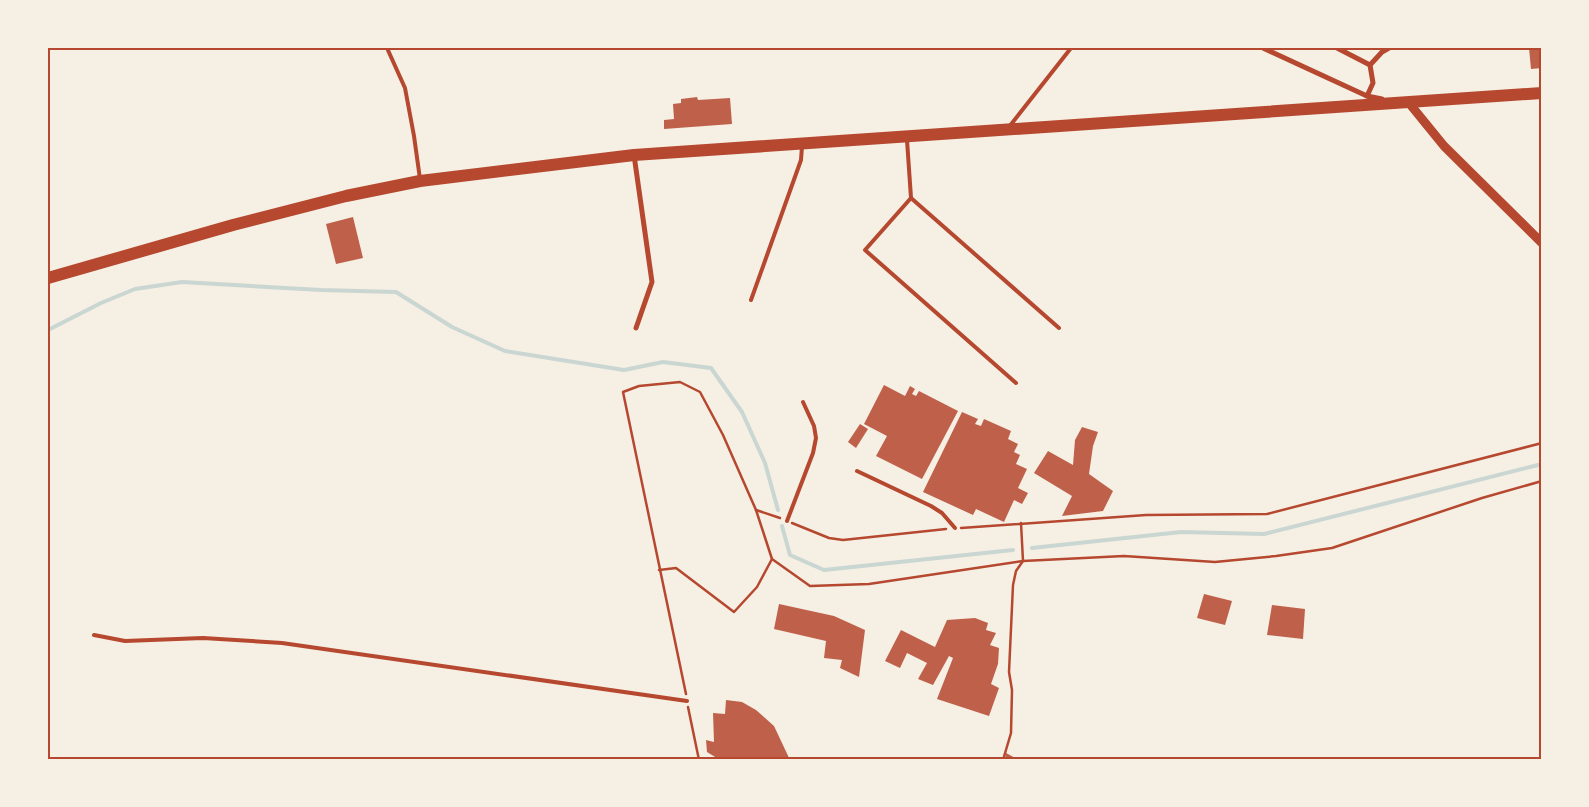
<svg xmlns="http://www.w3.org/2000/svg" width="1589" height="807" viewBox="0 0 1589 807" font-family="Merriweather,serif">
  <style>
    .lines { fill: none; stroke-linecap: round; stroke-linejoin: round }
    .stream { stroke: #c9d6d2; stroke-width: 4 }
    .building { fill: #bf614a }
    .path { stroke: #b5482f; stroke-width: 2.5 }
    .service { stroke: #b5482f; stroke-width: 4 }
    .minor { stroke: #b5482f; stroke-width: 5 }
    .tertiary { stroke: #b5482f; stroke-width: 9 }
    .primary { stroke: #b5482f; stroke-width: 12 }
    .neatline { fill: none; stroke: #b5482f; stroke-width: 2 }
  </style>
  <rect width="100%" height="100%" fill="#f6efe4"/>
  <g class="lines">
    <g class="stream">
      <path d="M 48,330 L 101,303 L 135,289 L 182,282 L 321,290 L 396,292 L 452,327 L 505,351 L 624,370 L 663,362 L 711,368 L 742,412 L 765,463 L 778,510"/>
      <path d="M 782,526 L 790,555 L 824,570 L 1013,550"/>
      <path d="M 1032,548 L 1181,532 L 1264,534 L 1542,464"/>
    </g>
  </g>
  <g class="building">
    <path d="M 1529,48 L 1542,48 L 1542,68 L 1531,69 Z"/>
    <path d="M 697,97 L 698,100 L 730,98 L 732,124 L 664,129 L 664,120 L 674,119 L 673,104 L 681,103 L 681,99 Z"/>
    <path d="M 353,217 L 363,258 L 336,264 L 326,224 Z"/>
    <path d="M 884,385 L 905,396 L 910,386 L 915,389 L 912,394 L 916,396 L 919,391 L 958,411 L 922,479 L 876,456 L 887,436 L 864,424 Z"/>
    <path d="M 962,412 L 978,419 L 975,424 L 981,426 L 984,419 L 1011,431 L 1008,439 L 1018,444 L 1014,452 L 1020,455 L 1016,464 L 1027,469 L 1018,488 L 1028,493 L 1022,504 L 1014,500 L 1004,522 L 976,509 L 973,515 L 923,492 Z"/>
    <path d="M 860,424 L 868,429 L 856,448 L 848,442 Z"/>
    <path d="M 1082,427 L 1098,432 L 1093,446 L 1089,474 L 1113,491 L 1103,511 L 1062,516 L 1072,496 L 1034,473 L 1048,451 L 1073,465 L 1075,440 Z"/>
    <path d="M 1204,594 L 1232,601 L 1225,625 L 1197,618 Z"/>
    <path d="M 779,604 L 834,616 L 865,630 L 859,677 L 840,668 L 842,660 L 824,658 L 826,641 L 774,629 Z"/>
    <path d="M 1272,605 L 1305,609 L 1303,639 L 1267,635 Z"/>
    <path d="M 975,618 L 988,623 L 986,630 L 996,633 L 990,645 L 999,648 L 998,664 L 991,684 L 999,688 L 989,716 L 937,699 L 953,658 L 949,656 L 933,685 L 918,679 L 927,663 L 907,653 L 900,668 L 885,661 L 901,630 L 935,647 L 947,620 Z"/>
    <path d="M 726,700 L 742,702 L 756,710 L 774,726 L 790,760 L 720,760 L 707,752 L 706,740 L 714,742 L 713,713 L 725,714 Z"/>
    <path d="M 1006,753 L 1019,760 L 1005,760 Z"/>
  </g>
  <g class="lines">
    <g class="path">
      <path d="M 756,510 L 780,518"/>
      <path d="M 792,523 L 829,538 L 843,540 L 946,529"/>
      <path d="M 961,528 L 1146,515 L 1267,514 L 1542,443"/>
      <path d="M 659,570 L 676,568 L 734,612 L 757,587 L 772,559"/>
      <path d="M 686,694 L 623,392 L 639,386 L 680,382 L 700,392 L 723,435 L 756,510 L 772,559 L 810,586 L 869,584 L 1023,561 L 1124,556 L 1215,562 L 1276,556 L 1332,548 L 1482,498 L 1542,481"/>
      <path d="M 688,707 L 699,760"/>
      <path d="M 466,759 L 466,760"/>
      <path d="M 1003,760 L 1011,733 L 1012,690 L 1009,672 L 1013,585 L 1016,571 L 1023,561 L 1021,523"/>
    </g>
    <g class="service">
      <path d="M 387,48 L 405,88 L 414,136 L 420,179"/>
      <path d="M 1009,127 L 1071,48"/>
      <path d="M 907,140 L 911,198 L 1059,328"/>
      <path d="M 911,198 L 865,250 L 1016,383"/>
      <path d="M 751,300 L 801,160 L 802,146"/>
      <path d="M 857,471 L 931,506 L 942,513 L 955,528"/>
      <path d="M 787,521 L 813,453 L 816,438 L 814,426 L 803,402"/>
      <path d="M 94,635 L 125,641 L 203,638 L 282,643 L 687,701"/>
    </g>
    <g class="minor">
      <path d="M 1263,48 L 1367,96 L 1382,99"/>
      <path d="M 1337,48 L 1370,65"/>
      <path d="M 1367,96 L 1373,83 L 1370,65 L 1382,52 L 1389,48"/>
      <path d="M 634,155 L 652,282 L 636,328"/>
    </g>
    <path class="tertiary" d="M 1409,103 L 1444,146 L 1542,243"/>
    <path class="primary" d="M 48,278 L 233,225 L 346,196 L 420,181 L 634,155 L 1542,93"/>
  </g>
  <rect width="1589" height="807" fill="none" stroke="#f6efe4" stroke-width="98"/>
  <rect x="49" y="49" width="1491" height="709" class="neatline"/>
</svg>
